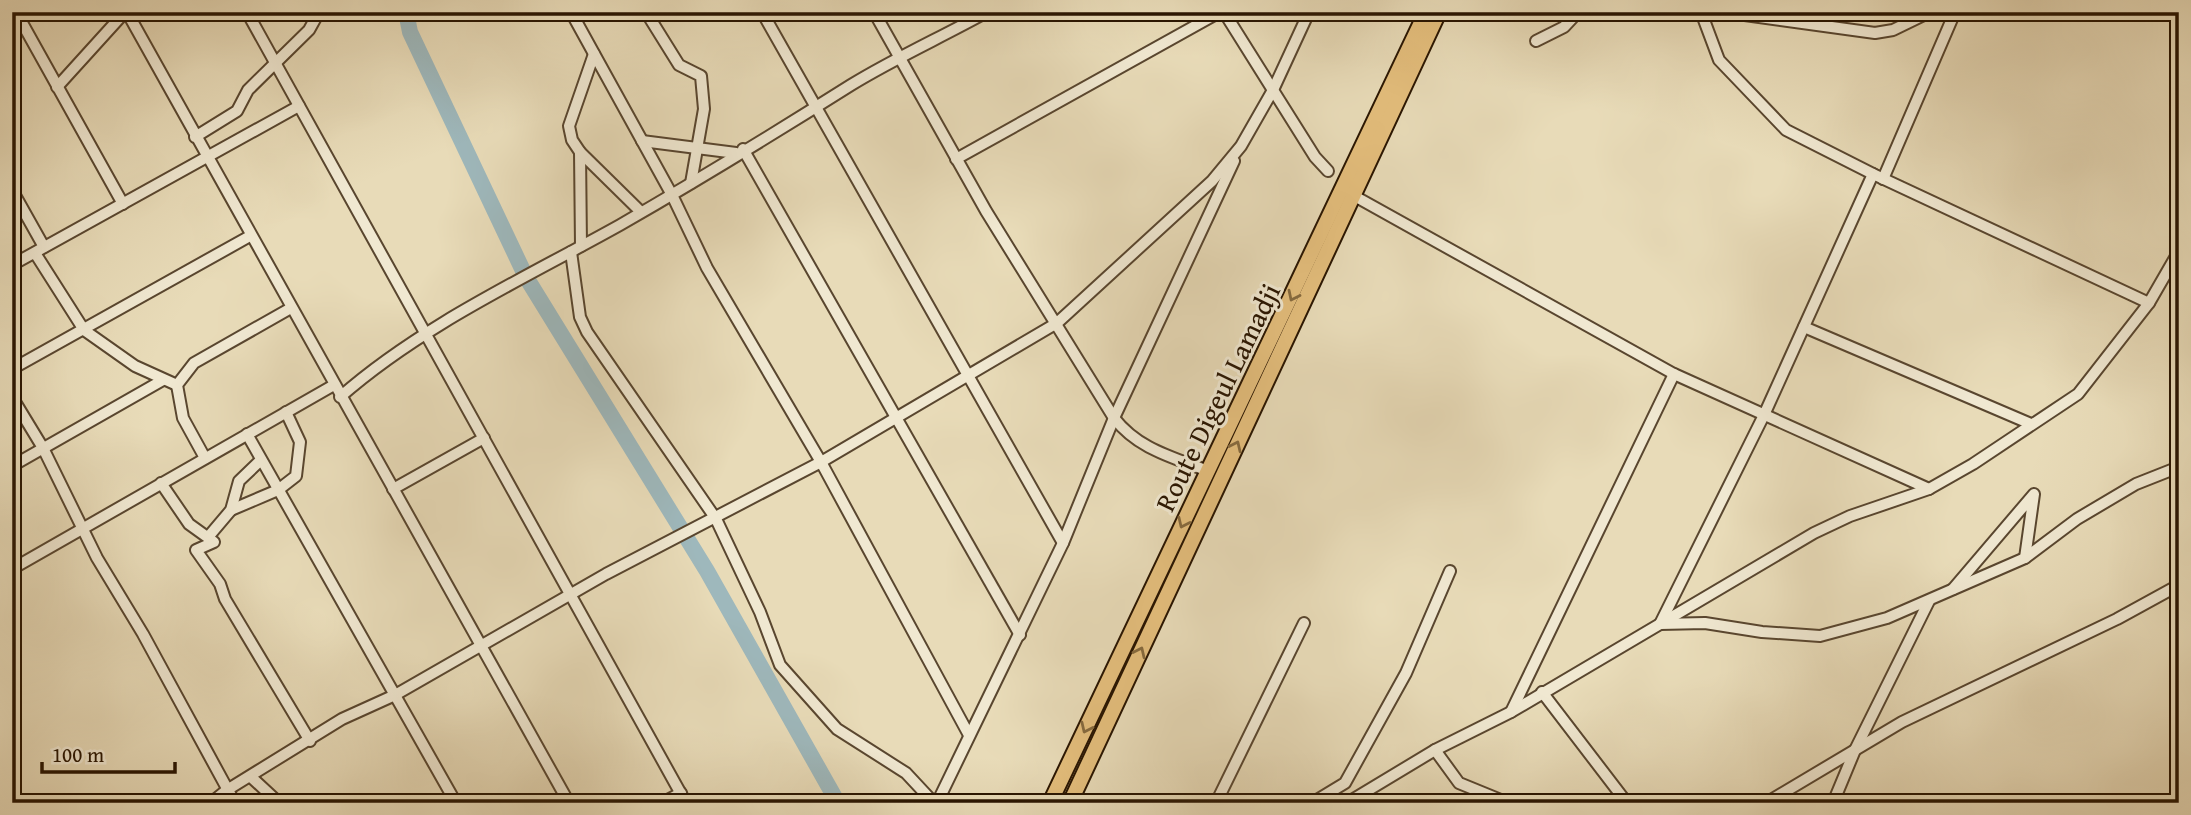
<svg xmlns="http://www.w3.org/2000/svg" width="2191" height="815" viewBox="0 0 2191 815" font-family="'Gentium Book Plus',serif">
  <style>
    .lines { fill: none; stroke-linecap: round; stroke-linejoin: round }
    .river { stroke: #9eb8bc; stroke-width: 16 }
    .minor-casing { stroke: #59462f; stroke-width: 14 }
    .major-casing { stroke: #291501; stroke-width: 18 }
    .minor { stroke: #f0e8d1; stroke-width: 10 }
    .major { stroke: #e4be7c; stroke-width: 14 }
    .oneway { stroke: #866a3e }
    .labels { text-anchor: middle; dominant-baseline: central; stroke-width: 6; stroke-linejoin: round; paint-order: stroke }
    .street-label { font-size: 28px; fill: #291501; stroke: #f0e8d1 }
  </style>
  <rect width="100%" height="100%" fill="#e8dbb8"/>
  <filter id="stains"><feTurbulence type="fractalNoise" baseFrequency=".00286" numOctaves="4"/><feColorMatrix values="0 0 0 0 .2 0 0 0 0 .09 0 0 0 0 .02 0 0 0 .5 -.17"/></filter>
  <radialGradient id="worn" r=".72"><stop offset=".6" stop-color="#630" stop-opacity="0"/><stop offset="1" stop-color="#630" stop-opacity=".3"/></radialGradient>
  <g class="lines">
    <path class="river" d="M 406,12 L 410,32 L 526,277 L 707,571 L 838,803"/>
    <g class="minor-casing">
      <g id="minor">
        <path d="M 16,12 L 123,204"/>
        <path d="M 127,12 L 569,803"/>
        <path d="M 247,12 L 686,803"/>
        <path d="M 571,12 L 672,195 L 707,268 L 821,462 L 969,735"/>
        <path d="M 646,12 L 679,65 L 701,76 L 704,109 L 691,183"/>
        <path d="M 762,12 L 1063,543"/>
        <path d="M 874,12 L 986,211 L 1114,418 C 1138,449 1172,457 1208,471"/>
        <path d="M 1224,12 L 1315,157 L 1328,171"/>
        <path d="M 1670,12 L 1695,12"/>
        <path d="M 1701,12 L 1719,60 L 1786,130 L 1873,174 L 2149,303"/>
        <path d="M 1723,12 L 1875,33 L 1893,30 L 1930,12"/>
        <path d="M 1536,41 L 1564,27 L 1578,12"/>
        <path d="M 57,87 L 125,12"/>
        <path d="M 195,137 L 237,111 L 248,90 L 309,30 L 319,12"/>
        <path d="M 642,141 L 736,153"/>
        <path d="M 743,149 L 1020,635"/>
        <path d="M 580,152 L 641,212"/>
        <path d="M 956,159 L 1220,12"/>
        <path d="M 1873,174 L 1764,415 L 1660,624 L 1705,623 L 1762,632 L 1820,636 L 1887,618 L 2025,558 L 2077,519 L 2136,484 L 2179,467"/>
        <path d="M 1883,179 L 1955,12"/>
        <path d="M 12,190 L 44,247"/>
        <path d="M 1349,193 L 1674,374 L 1929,489"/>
        <path d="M 581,246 L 580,152 L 572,140 L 569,126 L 594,54"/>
        <path d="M 571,252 L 580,317 L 587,332 L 716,519 L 760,612 L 780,665 L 837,729 L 906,773 L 934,803"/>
        <path d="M 35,253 L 84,330 L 135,366 L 177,385"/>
        <path d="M 12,265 L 299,106"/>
        <path d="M 1804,327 L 2031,424"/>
        <path d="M 12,369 L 250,236"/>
        <path d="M 12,397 L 43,448 L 97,558 L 143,634 L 235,803"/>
        <path d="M 340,397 C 422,325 525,278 620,225 C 698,180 775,133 851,85 C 895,58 942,37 987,12"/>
        <path d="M 247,434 L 456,803"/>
        <path d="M 205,458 L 183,418 L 177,385 L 194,363 L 291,308"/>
        <path d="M 12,466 L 163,380"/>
        <path d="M 161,483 L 189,524 L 214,542 L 196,550 L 220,584 L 225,599 L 310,741"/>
        <path d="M 393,489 L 484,438"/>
        <path d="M 231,510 L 278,490 L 296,476 L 300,442 L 286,412"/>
        <path d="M 209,536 L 231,510 L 239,481 L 261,460"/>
        <path d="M 12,569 L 334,385"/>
        <path d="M 1953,589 L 2034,494 L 2025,558"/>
        <path d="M 1542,692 L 1627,803"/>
        <path d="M 1511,712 L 1674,374"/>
        <path d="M 1435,750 L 1459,783 L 1503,801 L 1529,803"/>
        <path d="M 251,777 L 279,803"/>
        <path d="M 211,803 L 227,790 L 342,719 L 395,695 L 606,574 L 821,462 L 1057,323 L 1212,181 L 1241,146 L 1273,90 L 1309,12"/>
        <path d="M 662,803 L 681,793"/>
        <path d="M 937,803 L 1063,543 L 1114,418 L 1234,161"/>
        <path d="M 1216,803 L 1304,623"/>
        <path d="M 1312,803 L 1345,783 L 1406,673 L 1450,571"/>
        <path d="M 1347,803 L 1435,750 L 1511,712 L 1814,533 L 1850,516 L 1929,489 L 1973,464 L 2078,394 L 2149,303 L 2179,251"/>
        <path d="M 1766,803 L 1902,722 L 2117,619 L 2179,585"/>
        <path d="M 1833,803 L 1855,750 L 1929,601"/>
      </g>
    </g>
    <g class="major-casing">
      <g id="major">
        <path d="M 1050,803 L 1426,12"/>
        <path d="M 1070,803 L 1439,12"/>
      </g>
    </g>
    <use href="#minor" class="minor"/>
    <use href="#major" class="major"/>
  </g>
  <defs><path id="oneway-chevron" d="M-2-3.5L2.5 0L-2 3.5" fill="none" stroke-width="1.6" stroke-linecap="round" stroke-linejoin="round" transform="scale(1.75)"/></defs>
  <g class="oneway">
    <use href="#oneway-chevron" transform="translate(1293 296) rotate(116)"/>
    <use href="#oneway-chevron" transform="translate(1236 446) rotate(-65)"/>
    <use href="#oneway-chevron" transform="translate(1183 523) rotate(115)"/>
    <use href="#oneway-chevron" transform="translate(1140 652) rotate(-65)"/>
    <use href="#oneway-chevron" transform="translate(1086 728) rotate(115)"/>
  </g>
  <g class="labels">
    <g class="street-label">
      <text transform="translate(1217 397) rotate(-64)">Route Digeul Lamadji</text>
    </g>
  </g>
  <rect width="2191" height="815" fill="none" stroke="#e8dbb8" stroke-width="42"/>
  <rect x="14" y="14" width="2163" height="787" fill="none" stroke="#291501" stroke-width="3.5"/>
  <rect x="21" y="21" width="2149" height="773" fill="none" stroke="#291501" stroke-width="2"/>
  <path d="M42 762v10h133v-10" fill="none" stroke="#291501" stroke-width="3.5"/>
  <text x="52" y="762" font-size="21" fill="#291501" stroke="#f0e8d1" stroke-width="5" paint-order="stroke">100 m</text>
  <rect width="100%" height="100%" filter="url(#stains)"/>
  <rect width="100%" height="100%" fill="url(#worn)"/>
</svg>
